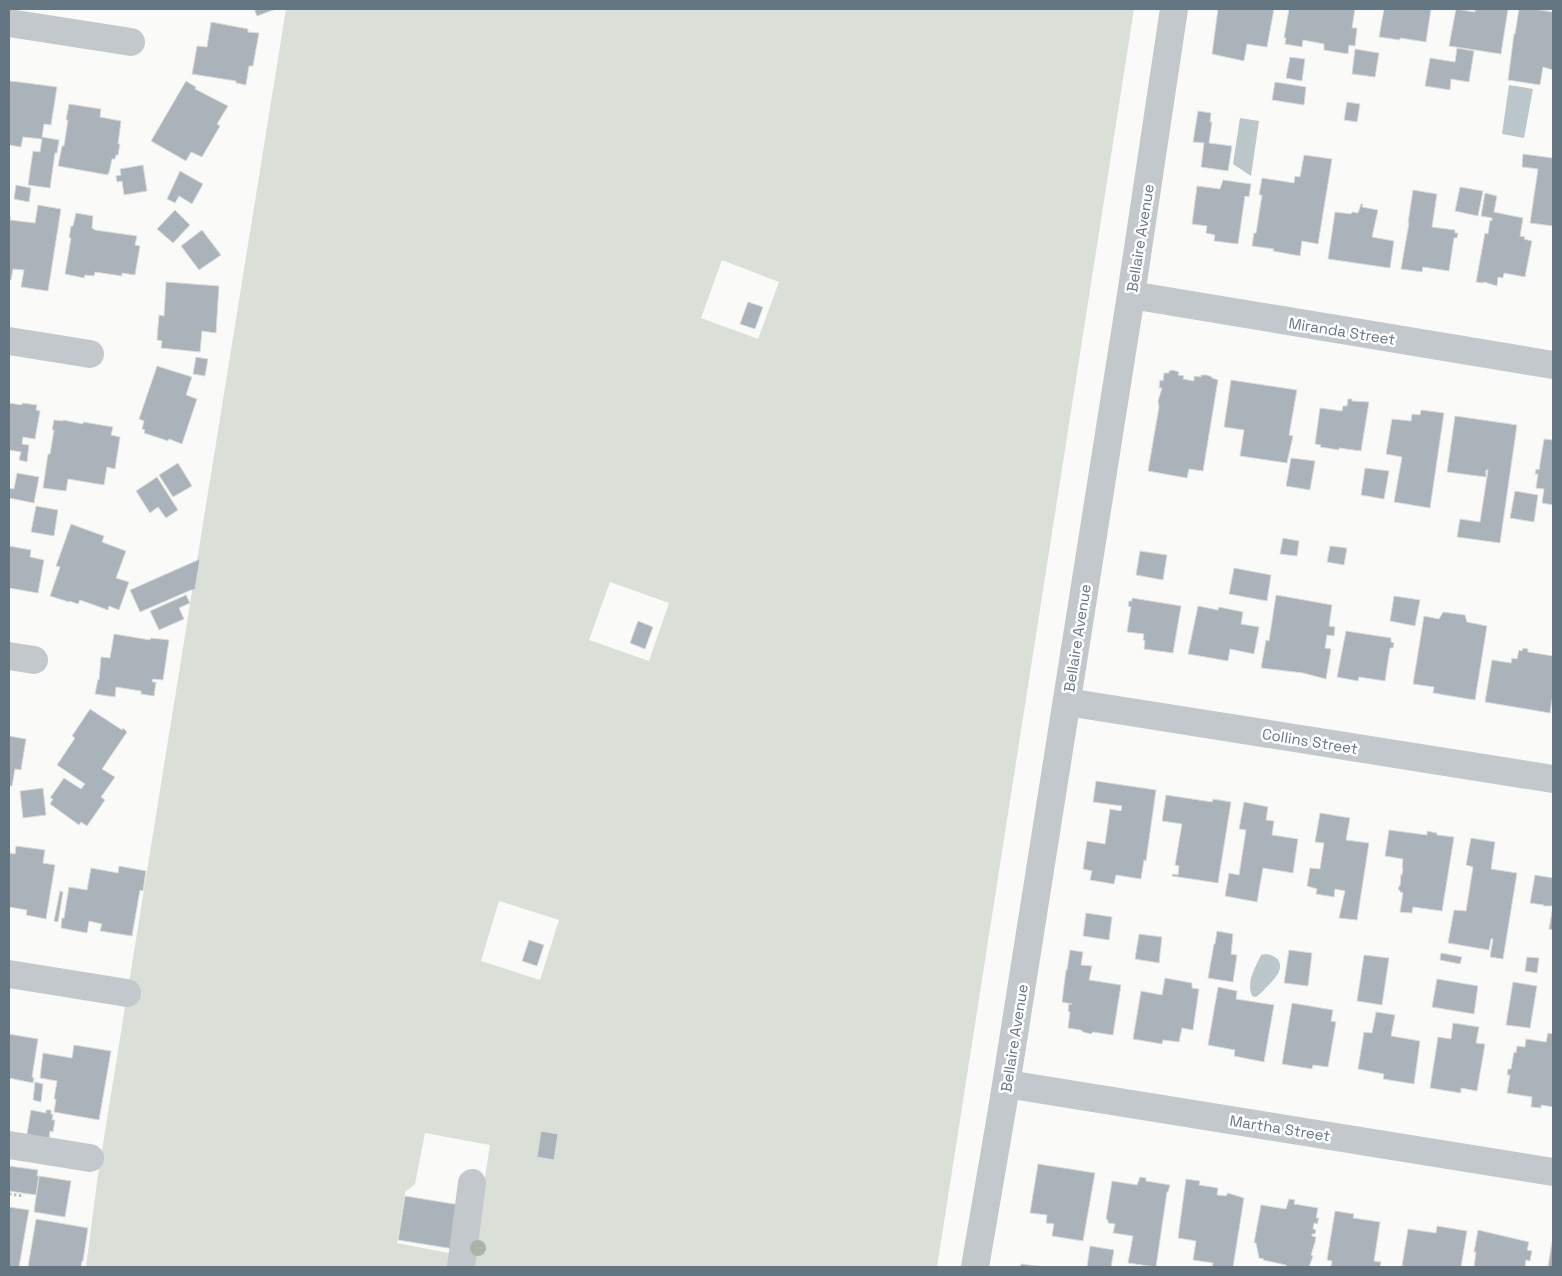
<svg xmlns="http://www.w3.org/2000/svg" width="1562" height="1276" viewBox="0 0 1562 1276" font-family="'Space Grotesk',sans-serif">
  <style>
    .green { fill: #dadfd7; fill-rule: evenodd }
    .water { fill: #bbc7cb }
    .building { fill: #aab3b9; stroke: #dcdcda }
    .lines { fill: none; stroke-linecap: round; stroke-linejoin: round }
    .path { stroke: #bbbfc2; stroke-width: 3; stroke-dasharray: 2.5 2.5; stroke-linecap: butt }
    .minor { stroke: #c3c8cc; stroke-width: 28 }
    .tree { fill: #aab4a7 }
    .labels { text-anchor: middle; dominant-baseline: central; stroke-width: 5; stroke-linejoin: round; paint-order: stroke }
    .street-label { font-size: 15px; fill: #657683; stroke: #fff }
  </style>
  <rect width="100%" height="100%" fill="#fafaf8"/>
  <path class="green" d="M 286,9 L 1134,9 L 937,1267 L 471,1267 L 490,1145 L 425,1133 L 415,1184 L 405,1192 L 397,1243 L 449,1253 L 448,1267 L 86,1267 L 98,1175 ZM 722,260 L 779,282 L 758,339 L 701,318 ZM 610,582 L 669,603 L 649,661 L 589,640 ZM 499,901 L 559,920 L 540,980 L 481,961 Z"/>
  <g class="water">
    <path d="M 1509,85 L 1533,89 L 1524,138 L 1502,134 Z"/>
    <path d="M 1240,118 L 1259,121 L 1251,176 L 1233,164 Z"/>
    <path d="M 1266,954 C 1275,955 1283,961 1279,971 C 1277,978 1265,988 1260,994 L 1256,997 L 1252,996 C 1246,982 1255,968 1261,955 Z"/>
  </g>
  <g class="building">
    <path d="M 254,9 L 276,9 L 257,16 Z"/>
    <path d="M 1218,9 L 1274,9 L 1267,47 L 1247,44 L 1244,61 L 1212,54 Z"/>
    <path d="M 1289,9 L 1355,9 L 1352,28 L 1357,28 L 1355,46 L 1349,45 L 1348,54 L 1324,50 L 1324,44 L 1303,40 L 1302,47 L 1285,44 L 1286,38 L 1284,38 Z"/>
    <path d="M 1384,9 L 1431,9 L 1426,42 L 1400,38 L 1400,40 L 1379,37 Z"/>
    <path d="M 1456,9 L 1475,12 L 1475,9 L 1508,9 L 1501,54 L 1449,46 Z"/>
    <path d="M 1519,9 L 1534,9 L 1553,12 L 1553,70 L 1543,67 L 1540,85 L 1508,80 L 1514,34 L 1515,34 Z"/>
    <path d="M 211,22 L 248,29 L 248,32 L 259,33 L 253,66 L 249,66 L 246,85 L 236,83 L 236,81 L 192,74 L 197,46 L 207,47 Z"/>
    <path d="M 1457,48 L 1474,51 L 1469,82 L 1451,79 L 1450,90 L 1425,86 L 1430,58 L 1455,62 Z"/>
    <path d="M 1355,49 L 1379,53 L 1375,77 L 1352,74 Z"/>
    <path d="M 1290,57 L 1305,59 L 1302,81 L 1286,78 Z"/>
    <path d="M 9,79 L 9,81 L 19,82 L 57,87 L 51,125 L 44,124 L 42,137 L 59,140 L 57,153 L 55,153 L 50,188 L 28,185 L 33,151 L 40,152 L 42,139 L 23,137 L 21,147 L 9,145 Z"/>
    <path d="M 186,81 L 196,87 L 195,89 L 228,106 L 217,124 L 220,126 L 202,157 L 191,152 L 186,161 L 151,141 Z"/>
    <path d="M 1275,82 L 1306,87 L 1304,105 L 1272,100 Z"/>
    <path d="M 1347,102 L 1360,104 L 1357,122 L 1344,120 Z"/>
    <path d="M 69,104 L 101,109 L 100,117 L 121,121 L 118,144 L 120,144 L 118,155 L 116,155 L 115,159 L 112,159 L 109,173 L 108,173 L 108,175 L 58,166 L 62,146 L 64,146 L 68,120 L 66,120 Z"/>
    <path d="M 1198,111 L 1211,113 L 1210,122 L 1212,122 L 1209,143 L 1232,146 L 1228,171 L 1201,167 L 1204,143 L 1193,142 Z"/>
    <path d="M 1523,154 L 1553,158 L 1553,226 L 1530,223 L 1538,169 L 1522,167 Z"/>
    <path d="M 1304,155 L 1332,159 L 1318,244 L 1302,241 L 1300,256 L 1273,251 L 1274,249 L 1252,246 L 1254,233 L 1256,233 L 1262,195 L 1259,195 L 1262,178 L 1294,183 L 1295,176 L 1300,177 Z"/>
    <path d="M 143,165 L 147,191 L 124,195 L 122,181 L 117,182 L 116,176 L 121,175 L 120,169 Z"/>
    <path d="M 180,171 L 203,184 L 192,204 L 179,196 L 175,203 L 167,199 Z"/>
    <path d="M 1223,180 L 1251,184 L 1249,197 L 1245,196 L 1238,244 L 1214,241 L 1215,235 L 1206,233 L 1207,226 L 1192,224 L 1197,186 L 1220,189 Z"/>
    <path d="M 16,185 L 31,188 L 29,202 L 14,199 Z"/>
    <path d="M 1460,187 L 1483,191 L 1478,216 L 1455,211 Z"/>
    <path d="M 1413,190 L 1437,194 L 1432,227 L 1455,230 L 1455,233 L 1458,233 L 1457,238 L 1454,238 L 1449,271 L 1423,267 L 1422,272 L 1401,269 L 1409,223 L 1408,223 Z"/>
    <path d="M 1485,193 L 1497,196 L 1494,212 L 1523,218 L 1520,236 L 1525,237 L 1524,239 L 1532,241 L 1525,277 L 1504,273 L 1503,278 L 1498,277 L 1497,286 L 1484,282 L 1483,283 L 1476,282 L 1485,233 L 1488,234 L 1490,220 L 1492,221 L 1492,218 L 1481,216 Z"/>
    <path d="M 1361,204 L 1363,204 L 1362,207 L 1378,210 L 1372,237 L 1394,241 L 1390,268 L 1328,259 L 1335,212 L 1351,214 L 1352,212 L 1358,213 Z"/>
    <path d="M 38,205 L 61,209 L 48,291 L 21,287 L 24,270 L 13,269 L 11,280 L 9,280 L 9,217 L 11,217 L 10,220 L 35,223 Z"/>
    <path d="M 175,210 L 190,225 L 173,243 L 157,229 Z"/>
    <path d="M 76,213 L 93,216 L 92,228 L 95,230 L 137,236 L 135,245 L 140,246 L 135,275 L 122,273 L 122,276 L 95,272 L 94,276 L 85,275 L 84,278 L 65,274 L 71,238 L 69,238 L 71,226 L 73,226 Z"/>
    <path d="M 202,230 L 221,255 L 199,270 L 181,246 Z"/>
    <path d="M 166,282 L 219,286 L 216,333 L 202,331 L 200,352 L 161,348 L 162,341 L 157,340 L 159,315 L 164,316 Z"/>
    <path d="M 748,302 L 763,307 L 755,329 L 740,324 Z"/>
    <path d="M 196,357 L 208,359 L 205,376 L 193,374 Z"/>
    <path d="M 157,366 L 192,377 L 186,395 L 197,399 L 182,444 L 169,439 L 168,441 L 144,433 L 145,430 L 142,429 L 144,421 L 139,419 Z"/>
    <path d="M 1172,370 L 1179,372 L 1178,375 L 1184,376 L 1183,379 L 1194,381 L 1194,376 L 1201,377 L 1201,375 L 1207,375 L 1212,377 L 1212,378 L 1218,380 L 1203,471 L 1189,469 L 1187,478 L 1148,471 L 1159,407 L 1158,401 L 1162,388 L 1159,388 L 1160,380 L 1163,381 L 1164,373 L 1169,373 L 1169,371 Z"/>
    <path d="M 1231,380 L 1297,390 L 1289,435 L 1293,436 L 1287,463 L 1240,456 L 1244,430 L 1224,427 Z"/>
    <path d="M 1348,399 L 1352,399 L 1352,401 L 1369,402 L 1361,451 L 1339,448 L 1339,450 L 1320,447 L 1321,445 L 1315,444 L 1320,408 L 1342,411 L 1343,406 L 1347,406 Z"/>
    <path d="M 9,403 L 22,405 L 22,403 L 37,405 L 36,410 L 40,411 L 35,439 L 23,437 L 22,444 L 29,445 L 27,462 L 19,460 L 21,452 L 9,450 Z"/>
    <path d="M 1421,410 L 1444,413 L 1430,508 L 1394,502 L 1402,457 L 1386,454 L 1392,419 L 1411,421 L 1412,414 L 1420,415 Z"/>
    <path d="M 1455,416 L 1517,425 L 1500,543 L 1457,537 L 1460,519 L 1480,522 L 1488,470 L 1486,470 L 1486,477 L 1447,472 Z"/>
    <path d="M 54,420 L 63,421 L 63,420 L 83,424 L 83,422 L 113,427 L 111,435 L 120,437 L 115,469 L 107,467 L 104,485 L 68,479 L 66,491 L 43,488 L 48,454 L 50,454 L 54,430 L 52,430 Z"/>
    <path d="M 1544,439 L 1553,440 L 1553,505 L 1542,503 L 1544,489 L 1536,488 L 1538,474 L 1535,474 L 1536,469 L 1539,470 Z"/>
    <path d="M 1291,458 L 1315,461 L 1310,490 L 1286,486 Z"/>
    <path d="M 178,463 L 192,486 L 173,497 L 159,475 Z"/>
    <path d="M 1365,468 L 1389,471 L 1384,499 L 1361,495 Z"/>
    <path d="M 17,473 L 39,477 L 34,503 L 9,498 L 9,488 L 14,489 Z"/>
    <path d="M 157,477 L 178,510 L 166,518 L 158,507 L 150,513 L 136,491 Z"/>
    <path d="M 1515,491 L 1538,495 L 1534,522 L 1510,518 Z"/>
    <path d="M 36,506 L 58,510 L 54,536 L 31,532 Z"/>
    <path d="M 71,524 L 104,536 L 102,542 L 126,551 L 116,578 L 129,582 L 119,610 L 109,606 L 108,610 L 80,600 L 78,604 L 69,601 L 69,602 L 50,596 L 60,567 L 56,566 Z"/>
    <path d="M 1283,538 L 1299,541 L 1297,556 L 1280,554 Z"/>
    <path d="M 9,546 L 31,550 L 30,557 L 44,560 L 38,593 L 9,588 Z"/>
    <path d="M 1330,546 L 1347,548 L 1344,565 L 1327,562 Z"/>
    <path d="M 1140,551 L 1167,555 L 1163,580 L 1136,575 Z"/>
    <path d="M 200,559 L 195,590 L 191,590 L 140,612 L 130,590 Z"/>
    <path d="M 1234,568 L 1271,575 L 1267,601 L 1229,594 Z"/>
    <path d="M 186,595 L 190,603 L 179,608 L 184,619 L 159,630 L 150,611 Z"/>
    <path d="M 1276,595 L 1332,605 L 1329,626 L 1335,627 L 1334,636 L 1327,635 L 1325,648 L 1331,649 L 1326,679 L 1303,673 L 1261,668 L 1266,640 L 1269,641 Z"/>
    <path d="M 1394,596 L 1420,600 L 1415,626 L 1390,621 Z"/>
    <path d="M 1132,598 L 1181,606 L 1173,653 L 1144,649 L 1145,641 L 1143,640 L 1144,634 L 1127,632 L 1131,607 L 1128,606 L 1129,601 L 1132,601 Z"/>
    <path d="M 1198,606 L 1218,610 L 1219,607 L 1243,612 L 1241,624 L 1259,627 L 1254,654 L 1230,649 L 1228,661 L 1188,654 Z"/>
    <path d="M 1443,612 L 1465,615 L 1467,622 L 1487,626 L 1475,700 L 1433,693 L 1434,687 L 1413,684 L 1424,616 L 1439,619 Z"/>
    <path d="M 638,621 L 653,627 L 645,649 L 630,643 Z"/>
    <path d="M 1346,631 L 1391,638 L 1391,642 L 1394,643 L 1393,648 L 1390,648 L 1385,681 L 1359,677 L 1358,681 L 1337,677 Z"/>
    <path d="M 114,634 L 150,640 L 151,638 L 169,640 L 163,680 L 153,679 L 152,682 L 156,682 L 154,696 L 141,694 L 141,691 L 116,687 L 115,697 L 95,694 L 98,679 L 99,680 L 101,657 L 110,658 Z"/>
    <path d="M 1523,648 L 1528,649 L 1528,652 L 1553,656 L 1553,694 L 1550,713 L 1485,702 L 1492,660 L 1511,663 L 1512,658 L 1517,659 L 1519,650 L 1522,651 Z"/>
    <path d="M 90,709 L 122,730 L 123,728 L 127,732 L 102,769 L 115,777 L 101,797 L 105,800 L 87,826 L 81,822 L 79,825 L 50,804 L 53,799 L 50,798 L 64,778 L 81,789 L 85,784 L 57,765 L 75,738 L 72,736 Z"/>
    <path d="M 9,736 L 26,739 L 21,770 L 15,769 L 12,786 L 9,786 Z"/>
    <path d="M 1096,781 L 1156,790 L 1146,861 L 1144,860 L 1141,879 L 1116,875 L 1114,884 L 1090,880 L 1092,871 L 1083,869 L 1087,841 L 1105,844 L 1110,809 L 1121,811 L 1122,806 L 1093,802 Z"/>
    <path d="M 43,788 L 46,815 L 23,818 L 20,791 Z"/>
    <path d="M 1166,795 L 1212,802 L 1213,799 L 1231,802 L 1218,883 L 1172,876 L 1173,874 L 1178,875 L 1179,866 L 1175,865 L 1182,824 L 1162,821 Z"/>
    <path d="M 1244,802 L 1268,807 L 1266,820 L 1274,821 L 1272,835 L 1298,839 L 1293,873 L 1263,868 L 1257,902 L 1225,896 L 1229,873 L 1239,875 L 1246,830 L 1239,829 Z"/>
    <path d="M 1320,813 L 1350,818 L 1346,840 L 1369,843 L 1357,920 L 1339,918 L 1345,891 L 1335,889 L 1334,897 L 1316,894 L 1317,889 L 1307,886 L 1310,868 L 1320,869 L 1324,843 L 1315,842 Z"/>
    <path d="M 1389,830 L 1427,835 L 1427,831 L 1437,833 L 1437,835 L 1454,837 L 1442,911 L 1413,907 L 1412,913 L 1400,912 L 1403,893 L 1400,892 L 1400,890 L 1398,890 L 1399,886 L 1400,886 L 1401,874 L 1402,875 L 1403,868 L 1402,868 L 1403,859 L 1385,856 Z"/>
    <path d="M 1471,838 L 1495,842 L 1491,869 L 1517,873 L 1503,959 L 1490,957 L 1493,939 L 1491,939 L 1489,950 L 1448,943 L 1454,910 L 1466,911 L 1473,867 L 1466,865 Z"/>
    <path d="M 16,846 L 45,850 L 43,863 L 55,865 L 46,919 L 26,915 L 27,910 L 9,907 L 9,853 L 15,854 Z"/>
    <path d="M 119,866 L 146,871 L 143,891 L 140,890 L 132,936 L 100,931 L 102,924 L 89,921 L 87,933 L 61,928 L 62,918 L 64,918 L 69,887 L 87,890 L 91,868 L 118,873 Z"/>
    <path d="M 1535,875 L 1553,878 L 1553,930 L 1549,929 L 1553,906 L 1543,906 L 1544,905 L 1530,903 Z"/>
    <path d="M 60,891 L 63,892 L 58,922 L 54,921 Z"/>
    <path d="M 1086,913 L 1112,917 L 1109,940 L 1083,936 Z"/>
    <path d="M 1217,931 L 1233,934 L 1231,954 L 1237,955 L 1233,982 L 1208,978 L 1214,944 L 1215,944 Z"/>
    <path d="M 1139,934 L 1162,937 L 1159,963 L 1135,959 Z"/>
    <path d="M 529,940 L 544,945 L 537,966 L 522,961 Z"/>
    <path d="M 1070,950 L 1083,952 L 1081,965 L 1092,966 L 1089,980 L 1121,985 L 1113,1035 L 1093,1032 L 1091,1034 L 1083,1032 L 1081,1030 L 1068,1028 L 1070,1012 L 1068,1011 L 1069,1004 L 1072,1004 L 1062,1002 L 1066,970 L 1067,970 Z"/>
    <path d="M 1289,950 L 1312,953 L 1308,986 L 1284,983 Z"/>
    <path d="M 1441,953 L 1462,957 L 1460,964 L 1440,960 Z"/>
    <path d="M 1364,955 L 1389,958 L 1382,1005 L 1357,1001 Z"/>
    <path d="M 1527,957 L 1539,958 L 1537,973 L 1525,971 Z"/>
    <path d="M 1165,978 L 1192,983 L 1192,988 L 1199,989 L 1193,1030 L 1182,1028 L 1179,1042 L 1163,1040 L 1162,1044 L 1133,1039 L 1141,991 L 1162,995 Z"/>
    <path d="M 1437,979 L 1478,986 L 1474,1014 L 1432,1007 Z"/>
    <path d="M 1513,982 L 1537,986 L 1530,1028 L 1506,1025 Z"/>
    <path d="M 1218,987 L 1237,991 L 1236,999 L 1274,1005 L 1264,1062 L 1234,1056 L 1235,1050 L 1208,1045 Z"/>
    <path d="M 1292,1003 L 1333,1010 L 1331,1021 L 1336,1022 L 1328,1067 L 1313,1065 L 1312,1069 L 1282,1064 Z"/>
    <path d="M 1376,1012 L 1395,1015 L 1391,1036 L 1420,1041 L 1414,1084 L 1383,1079 L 1384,1074 L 1358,1069 L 1364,1032 L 1372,1033 Z"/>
    <path d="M 1453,1023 L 1479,1027 L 1476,1043 L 1485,1044 L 1477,1091 L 1461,1088 L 1461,1093 L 1430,1088 L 1438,1037 L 1451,1039 Z"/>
    <path d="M 1548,1033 L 1553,1034 L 1553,1107 L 1541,1105 L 1541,1108 L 1531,1107 L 1532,1097 L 1507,1093 L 1510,1075 L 1507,1075 L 1508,1069 L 1511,1069 L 1514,1052 L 1516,1053 L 1517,1046 L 1525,1047 L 1526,1039 L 1546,1042 Z"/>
    <path d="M 9,1034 L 38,1039 L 32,1077 L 34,1078 L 33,1083 L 9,1078 Z"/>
    <path d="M 74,1045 L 111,1051 L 99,1120 L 54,1112 L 56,1099 L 54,1099 L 57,1081 L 40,1078 L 43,1053 L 72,1058 Z"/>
    <path d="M 35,1082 L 43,1084 L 41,1102 L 33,1100 Z"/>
    <path d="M 31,1110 L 46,1113 L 46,1110 L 51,1110 L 51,1114 L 53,1114 L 52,1120 L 55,1120 L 53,1132 L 50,1131 L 49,1140 L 27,1134 Z"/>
    <path d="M 541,1131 L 558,1134 L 554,1160 L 537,1157 Z"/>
    <path d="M 1038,1164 L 1095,1173 L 1083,1241 L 1052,1236 L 1054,1224 L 1046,1223 L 1047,1215 L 1030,1213 Z"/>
    <path d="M 9,1166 L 38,1170 L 37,1176 L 39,1176 L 36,1195 L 9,1191 Z"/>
    <path d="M 39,1176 L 71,1181 L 65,1217 L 34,1212 Z"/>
    <path d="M 1140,1177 L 1146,1178 L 1146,1181 L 1170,1185 L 1168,1192 L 1167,1192 L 1156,1267 L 1128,1263 L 1133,1236 L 1113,1233 L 1115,1224 L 1108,1223 L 1108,1220 L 1106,1219 L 1112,1181 L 1137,1185 Z"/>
    <path d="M 1186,1179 L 1200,1181 L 1199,1185 L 1218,1188 L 1217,1195 L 1226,1196 L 1228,1193 L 1244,1198 L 1233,1267 L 1212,1267 L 1213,1263 L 1193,1260 L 1196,1241 L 1178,1238 Z"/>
    <path d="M 405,1196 L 460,1205 L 454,1249 L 398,1240 Z"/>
    <path d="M 1289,1199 L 1295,1200 L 1294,1204 L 1318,1208 L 1316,1218 L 1319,1218 L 1317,1224 L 1314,1223 L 1313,1229 L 1316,1230 L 1315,1234 L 1312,1234 L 1312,1236 L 1316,1237 L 1315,1242 L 1311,1255 L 1313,1256 L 1309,1267 L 1286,1267 L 1286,1265 L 1263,1260 L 1264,1259 L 1259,1258 L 1256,1243 L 1254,1243 L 1261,1205 L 1286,1209 Z"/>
    <path d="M 9,1207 L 29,1210 L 19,1267 L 9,1267 Z"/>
    <path d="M 1335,1211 L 1354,1214 L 1353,1218 L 1380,1222 L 1374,1261 L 1381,1262 L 1380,1267 L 1331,1267 L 1332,1261 L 1327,1260 Z"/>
    <path d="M 36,1219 L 88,1228 L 83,1261 L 82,1261 L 81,1267 L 28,1267 Z"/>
    <path d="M 1437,1226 L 1467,1231 L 1461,1267 L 1411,1267 L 1402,1266 L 1408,1229 L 1436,1233 Z"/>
    <path d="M 1478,1230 L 1529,1242 L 1527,1250 L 1532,1251 L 1530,1261 L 1526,1260 L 1525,1267 L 1474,1267 L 1476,1252 L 1474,1252 Z"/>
    <path d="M 1552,1242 L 1553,1267 L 1548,1267 Z"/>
    <path d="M 1090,1246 L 1114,1250 L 1111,1267 L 1087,1267 Z"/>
    <path d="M 1021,1264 L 1045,1267 L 1020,1267 Z"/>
  </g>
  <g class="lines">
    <path class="path" d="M 9,1194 L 24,1196"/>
    <g class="minor">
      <path d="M 9,23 L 131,42"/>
      <path d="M 1131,295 L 1553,365"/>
      <path d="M 9,341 L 90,354"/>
      <path d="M 9,656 L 34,660"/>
      <path d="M 1067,702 L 1553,779"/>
      <path d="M 9,974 L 127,993"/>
      <path d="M 1007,1084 L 1553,1172"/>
      <path d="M 9,1145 L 90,1158"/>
      <path d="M 461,1267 L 472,1183"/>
      <path d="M 975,1267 L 1002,1110 L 1131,295 L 1174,9"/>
    </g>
  </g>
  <circle class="tree" cx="478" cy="1248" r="8"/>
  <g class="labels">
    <g class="street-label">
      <text transform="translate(1140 238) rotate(-81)">Bellaire Avenue</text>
      <text transform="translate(1342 331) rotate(9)">Miranda Street</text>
      <text transform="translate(1077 638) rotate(-81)">Bellaire Avenue</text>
      <text transform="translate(1310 741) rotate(9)">Collins Street</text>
      <text transform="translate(1014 1038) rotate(-81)">Bellaire Avenue</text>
      <text transform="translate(1280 1128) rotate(9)">Martha Street</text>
    </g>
  </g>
  <rect width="1562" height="1276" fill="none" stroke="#657683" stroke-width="20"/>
</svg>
